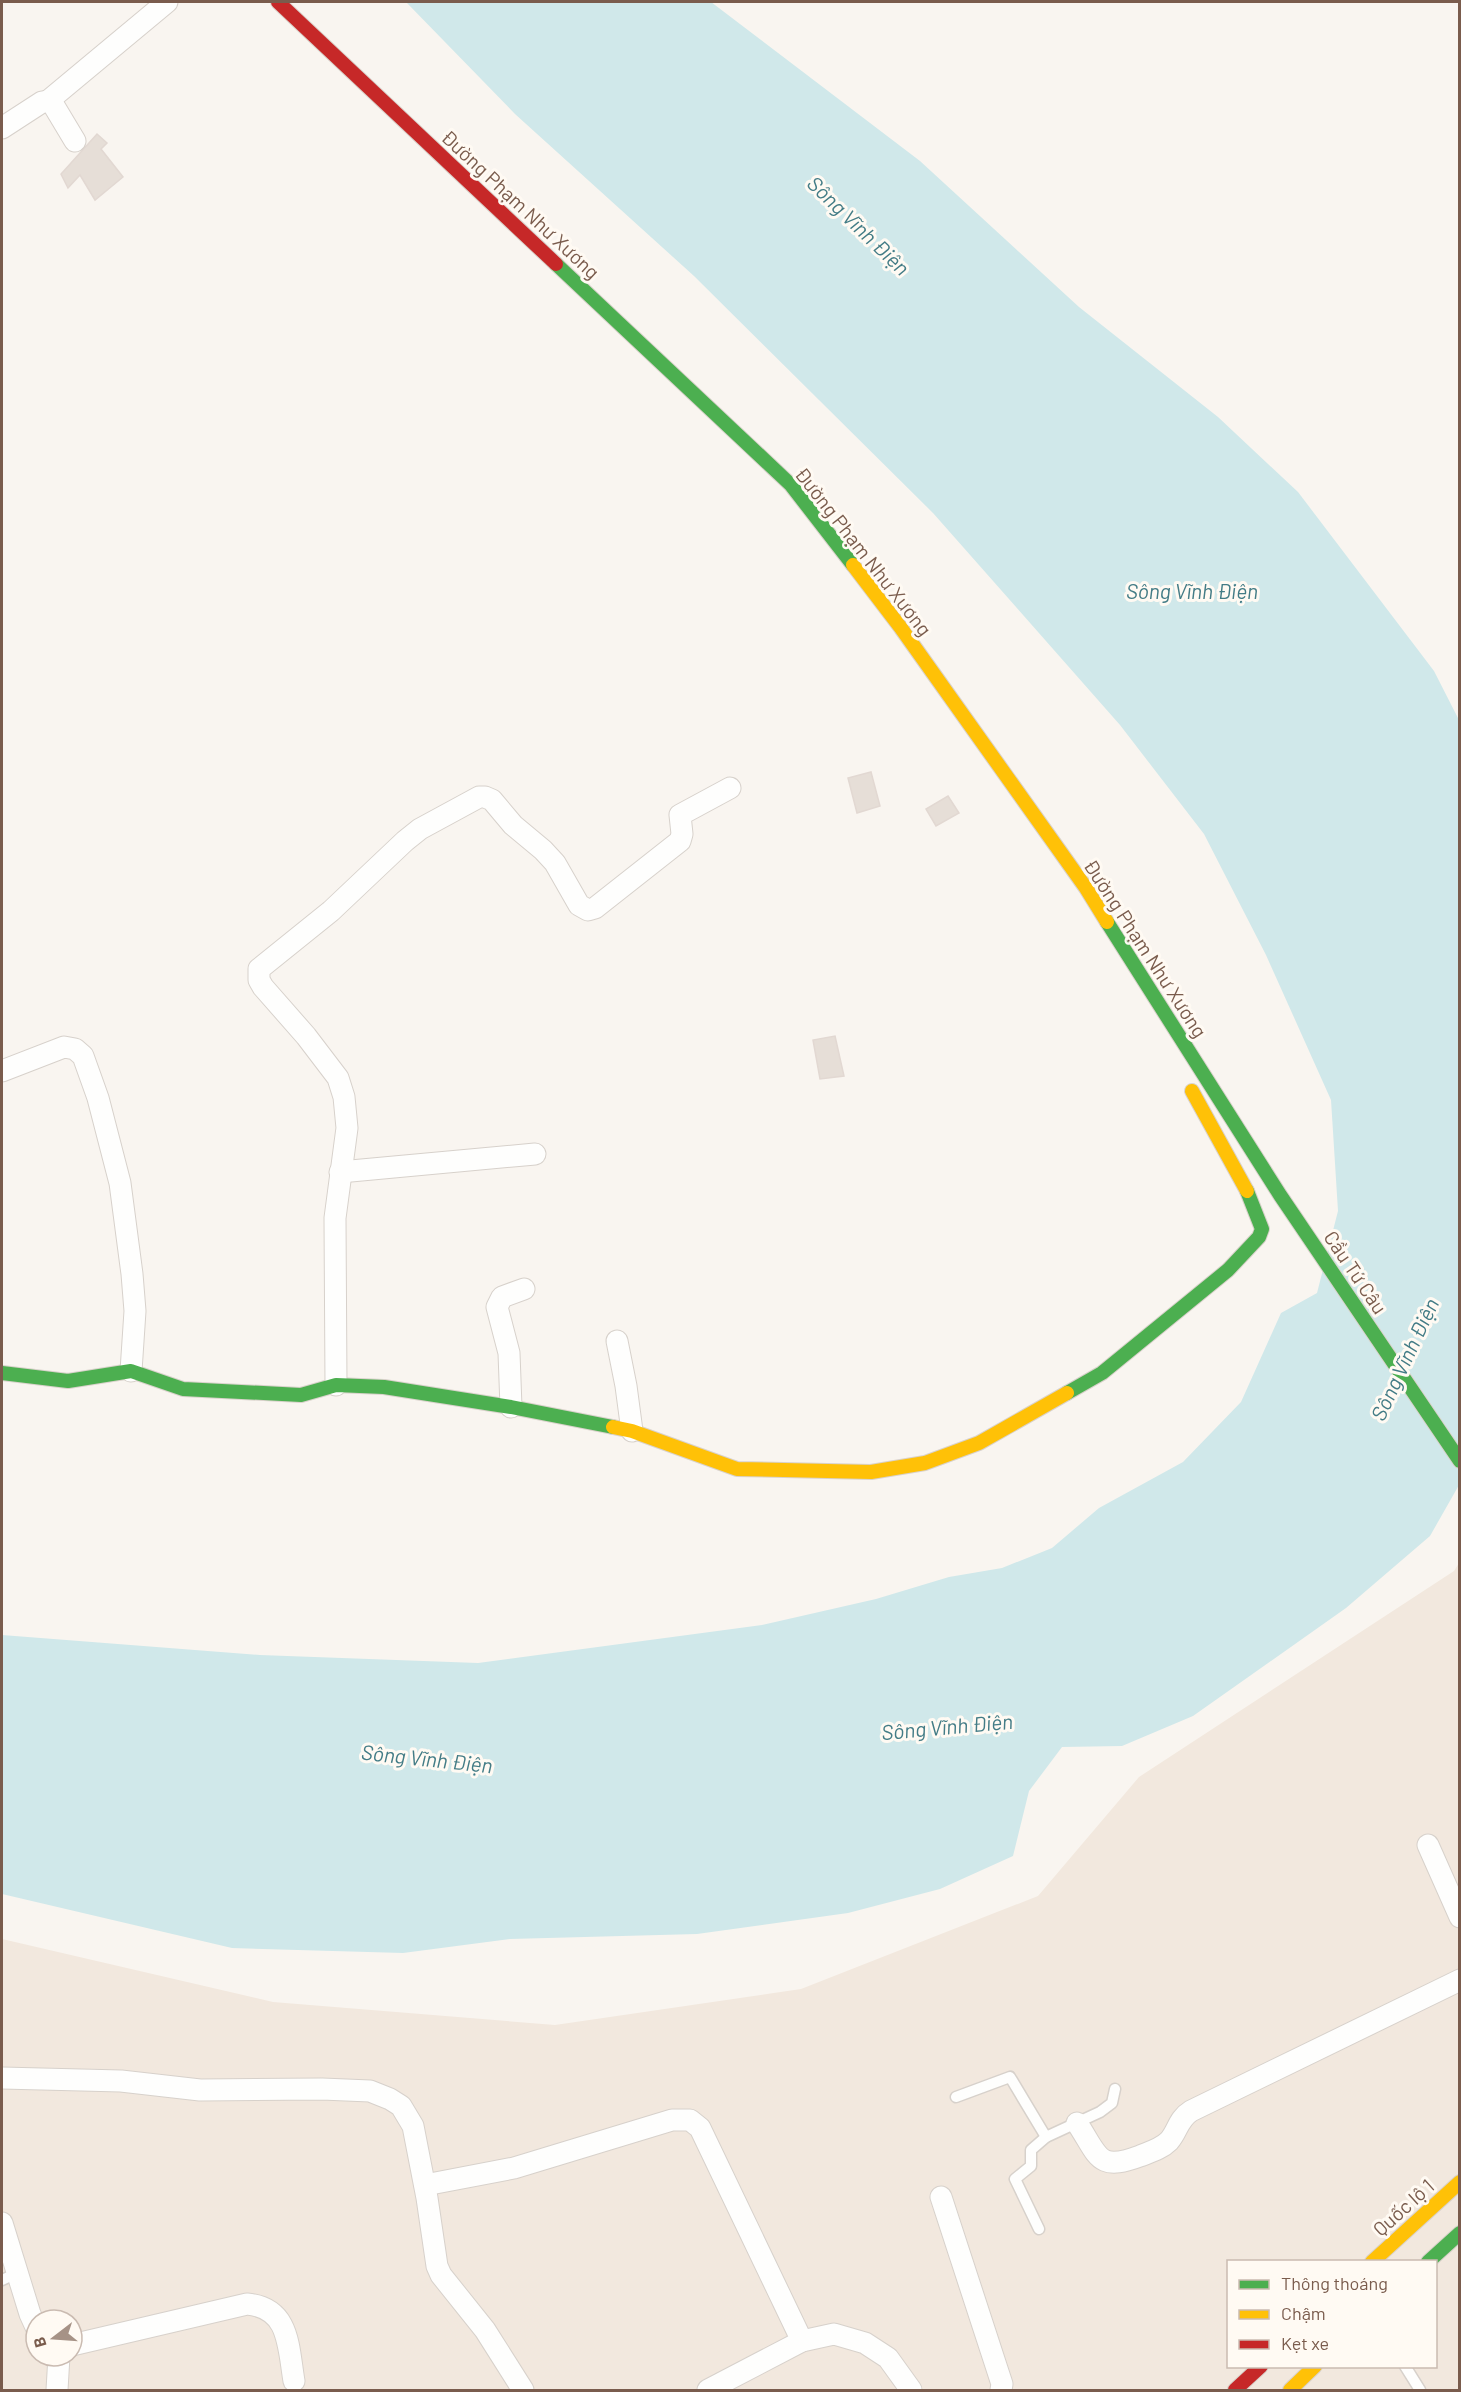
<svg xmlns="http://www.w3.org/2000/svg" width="1461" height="2392" viewBox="0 0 1461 2392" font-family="Barlow,sans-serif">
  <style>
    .residential { fill: #f2e8de; fill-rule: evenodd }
    .water { fill: #d0e8ea }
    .building { fill: #e6ded7; stroke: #e2d8d2; stroke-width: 1.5 }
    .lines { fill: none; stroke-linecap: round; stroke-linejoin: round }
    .lane-casing { stroke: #d7d1cb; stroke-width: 13 }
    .street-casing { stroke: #d7d1cb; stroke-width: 23 }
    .fast-casing { stroke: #d9d2cb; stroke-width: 16 }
    .slow-casing { stroke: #d9d2cb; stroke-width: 16 }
    .jam-casing { stroke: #d9d2cb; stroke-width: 16 }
    .lane { stroke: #fefefd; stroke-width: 10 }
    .street { stroke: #fefefd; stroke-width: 21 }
    .fast { stroke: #4caf50; stroke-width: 14 }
    .slow { stroke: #ffc107; stroke-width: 14 }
    .jam { stroke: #c62828; stroke-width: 14 }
    .labels { text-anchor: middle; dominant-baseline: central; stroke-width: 6; stroke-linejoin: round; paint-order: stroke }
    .street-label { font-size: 20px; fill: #7a5c4d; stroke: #fffaf3 }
    .water-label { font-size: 21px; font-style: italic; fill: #437c86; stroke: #fffaf3 }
  </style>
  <rect width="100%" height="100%" fill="#f9f5f0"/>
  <path class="residential" d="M 1459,1563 L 1459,2390 L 2,2390 L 2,1939 L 273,2002 L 555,2025 L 801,1989 L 1038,1896 L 1139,1777 L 1454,1571 ZM 1228,2262 L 1436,2262 L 1436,2366 L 1228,2366 ZM 36,2320 L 72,2320 L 72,2356 L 36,2356 Z"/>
  <path class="water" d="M 406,2 L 711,2 L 920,161 L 1079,307 L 1218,417 L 1298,492 L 1434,671 L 1460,722 L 1459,1485 L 1430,1536 L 1346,1608 L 1193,1716 L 1122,1746 L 1062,1747 L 1029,1791 L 1013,1856 L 940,1889 L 848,1913 L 697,1934 L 510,1939 L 403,1953 L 232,1948 L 2,1894 L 2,1635 L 260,1655 L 478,1663 L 762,1625 L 876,1599 L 949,1577 L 1002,1568 L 1052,1548 L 1099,1508 L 1183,1462 L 1241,1402 L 1281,1313 L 1317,1293 L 1338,1211 L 1331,1100 L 1266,955 L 1204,834 L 1120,725 L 933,513 L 694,276 L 515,114 Z"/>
  <g class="building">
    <path d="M 97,134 L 107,143 L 101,149 L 123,177 L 95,200 L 80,175 L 68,188 L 61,174 Z"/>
    <path d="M 871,772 L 880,806 L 857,813 L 848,778 Z"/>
    <path d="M 948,796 L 959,813 L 936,826 L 926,809 Z"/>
    <path d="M 835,1036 L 844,1076 L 820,1079 L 813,1040 Z"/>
  </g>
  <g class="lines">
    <g class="lane-casing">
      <g id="lane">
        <path d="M 956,2097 L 1010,2077 L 1046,2137"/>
        <path d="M 1039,2229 L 1015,2179 L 1031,2166 L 1031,2150 L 1046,2137 L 1100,2112 L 1112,2103 L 1115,2089"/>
        <path d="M 2,2280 L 17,2273"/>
        <path d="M 1405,2366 L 1420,2390"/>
      </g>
    </g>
    <g class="street-casing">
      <g id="street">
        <path d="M 48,101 L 167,2"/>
        <path d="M 2,128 L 42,102 L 48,101 L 54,106 L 75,141"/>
        <path d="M 2,1071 L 64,1047 L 75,1049 L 83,1056 L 98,1098 L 120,1183 L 132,1274 L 135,1311 L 131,1371"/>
        <path d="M 340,1172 L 535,1154"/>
        <path d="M 617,1341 L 626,1386 L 632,1431"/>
        <path d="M 336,1385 L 335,1218 L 347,1128 L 344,1097 L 338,1078 L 306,1036 L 263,987 L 259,980 L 259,969 L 331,911 L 405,841 L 420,829 L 479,797 L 485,797 L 492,800 L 513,825 L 543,850 L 555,863 L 579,905 L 588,910 L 595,908 L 680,841 L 682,834 L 680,815 L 730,788"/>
        <path d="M 511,1407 L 509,1353 L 497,1307 L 502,1297 L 524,1289"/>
        <path d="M 1428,1845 L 1460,1917"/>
        <path d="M 2,2078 L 121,2081 L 200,2090 L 322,2089 L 370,2091 L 390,2099 L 401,2106 L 413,2126 L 427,2198 L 437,2266 L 441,2275 L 485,2330 L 523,2390"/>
        <path d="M 1077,2123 C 1099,2156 1097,2172 1140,2156 C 1150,2152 1161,2149 1169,2141 C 1178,2131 1178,2119 1191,2111 L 1460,1980"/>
        <path d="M 425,2185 L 514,2168 L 672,2120 L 690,2120 L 700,2128 L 802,2341"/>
        <path d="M 941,2197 L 1002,2384 L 1001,2390"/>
        <path d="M 2,2223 L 30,2314 L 36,2327"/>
        <path d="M 72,2345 L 247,2304 C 290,2308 288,2346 294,2381"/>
        <path d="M 57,2390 L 59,2356"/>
        <path d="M 708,2390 L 802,2341 L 834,2334 L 865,2343 L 888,2358 L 911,2390"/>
      </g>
    </g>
    <g class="fast-casing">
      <g id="fast">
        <path d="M 556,264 L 791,485 L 853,565"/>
        <path d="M 1107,922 L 1280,1195 L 1460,1461"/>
        <path d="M 2,1373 L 68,1381 L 131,1371 L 183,1389 L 301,1395 L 336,1385 L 384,1387 L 511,1407 L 613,1427"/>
        <path d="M 1067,1393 L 1102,1373 L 1228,1270 L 1259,1237 L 1262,1229 L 1247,1191"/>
        <path d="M 1428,2262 L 1460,2233"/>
      </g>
    </g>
    <g class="slow-casing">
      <g id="slow">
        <path d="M 853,565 L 901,628 L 1086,888 L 1107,922"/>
        <path d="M 1192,1091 L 1247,1191"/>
        <path d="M 613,1427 L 632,1431 L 737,1469 L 871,1472 L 925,1463 L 979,1443 L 1067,1393"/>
        <path d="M 1372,2262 L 1460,2182"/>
        <path d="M 1290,2390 L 1315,2366"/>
      </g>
    </g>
    <g class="jam-casing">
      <g id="jam">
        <path d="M 278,2 L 556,264"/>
        <path d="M 1235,2390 L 1261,2366"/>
      </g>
    </g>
    <use href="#lane" class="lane"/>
    <use href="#street" class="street"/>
    <use href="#fast" class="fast"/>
    <use href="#slow" class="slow"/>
    <use href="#jam" class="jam"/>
  </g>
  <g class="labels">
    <g class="street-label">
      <text transform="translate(521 204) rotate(43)">Đường Phạm Như Xương</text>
      <text transform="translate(864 551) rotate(52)">Đường Phạm Như Xương</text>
      <text transform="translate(1146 948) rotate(57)">Đường Phạm Như Xương</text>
      <text transform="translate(1356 1272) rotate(56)">Cầu Tứ Câu</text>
      <text transform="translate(1403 2207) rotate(-42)">Quốc lộ 1</text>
    </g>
    <g class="water-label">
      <text transform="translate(859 225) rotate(44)">Sông Vĩnh Điện</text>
      <text x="1192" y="590">Sông Vĩnh Điện</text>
      <text transform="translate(1404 1359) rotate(-65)">Sông Vĩnh Điện</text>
      <text transform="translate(947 1726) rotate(-5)">Sông Vĩnh Điện</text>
      <text transform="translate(427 1758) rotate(6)">Sông Vĩnh Điện</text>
    </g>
  </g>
  <rect width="1461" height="2392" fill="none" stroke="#7a5c4d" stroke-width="6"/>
  <rect x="1227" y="2260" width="210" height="108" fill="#fffaf3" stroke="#cabbb1" stroke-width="1.5"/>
  <rect x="1239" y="2280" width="30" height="9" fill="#4caf50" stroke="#cabbb1" stroke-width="1.5"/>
  <text x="1281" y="2290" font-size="18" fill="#7a5c4d">Thông thoáng</text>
  <rect x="1239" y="2310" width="30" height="9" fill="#ffc107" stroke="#cabbb1" stroke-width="1.5"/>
  <text x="1281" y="2320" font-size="18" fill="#7a5c4d">Chậm</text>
  <rect x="1239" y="2340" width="30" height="9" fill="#c62828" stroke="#cabbb1" stroke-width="1.5"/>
  <text x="1281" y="2350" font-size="18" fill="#7a5c4d">Kẹt xe</text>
  <g transform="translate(54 2338) rotate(253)"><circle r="28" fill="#fffaf3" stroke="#cabbb1" stroke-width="1.5"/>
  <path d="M0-4.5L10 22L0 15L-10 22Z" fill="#a69286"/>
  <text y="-9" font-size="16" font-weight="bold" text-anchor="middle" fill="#7a5c4d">B</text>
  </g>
</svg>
